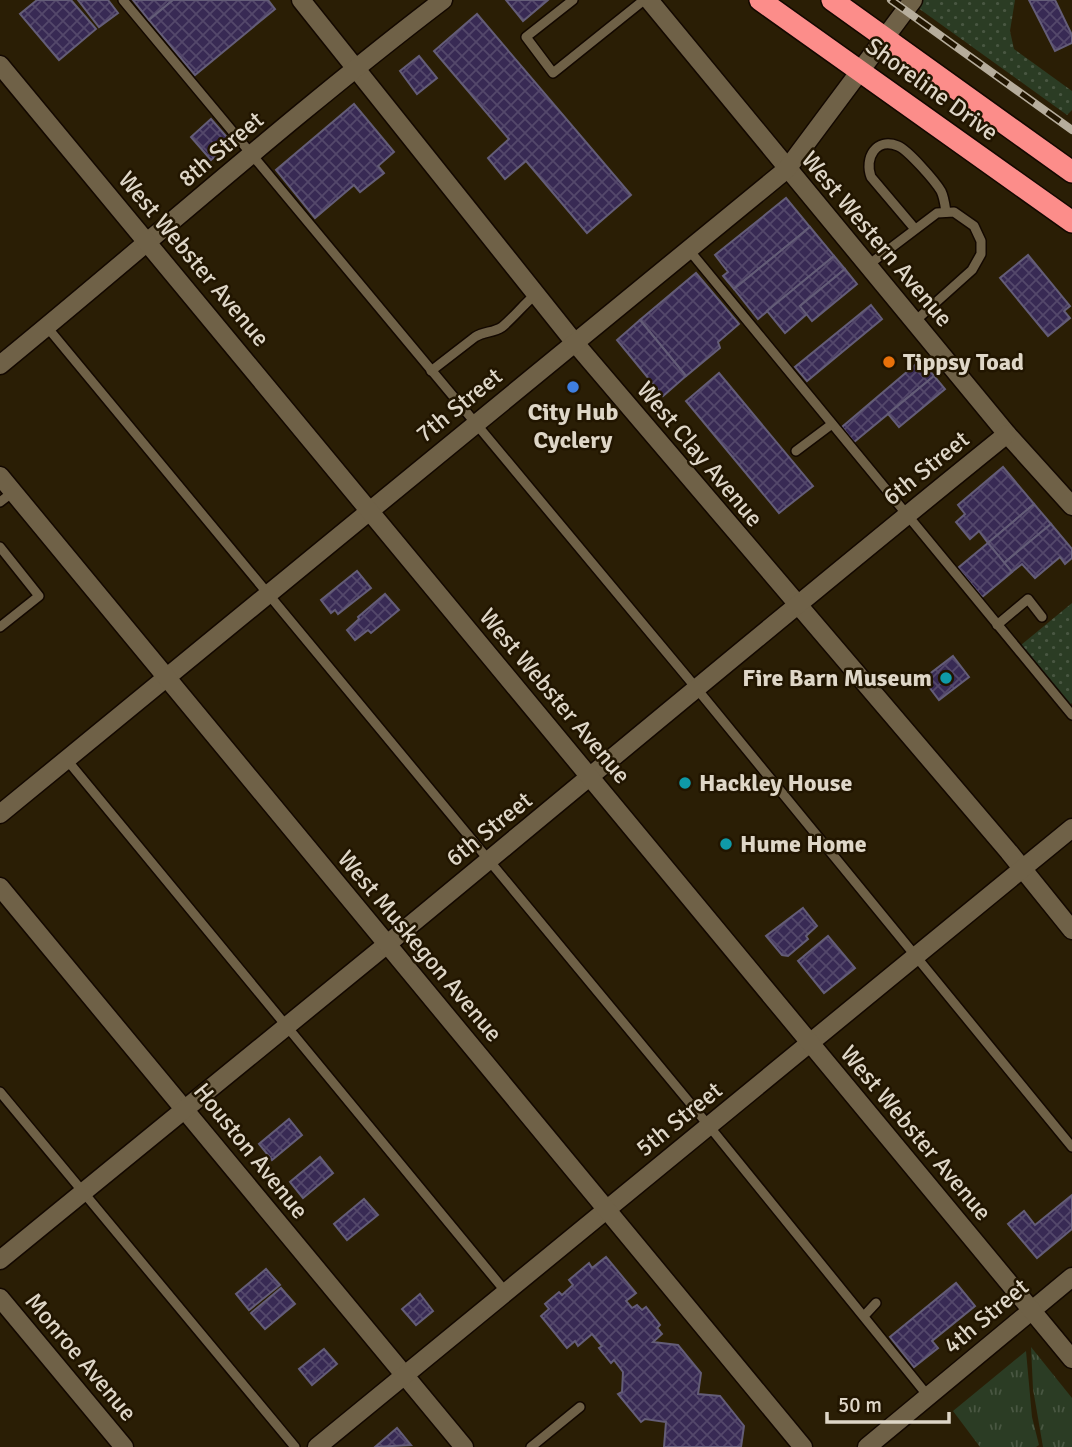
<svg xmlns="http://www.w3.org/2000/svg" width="1072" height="1447" viewBox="0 0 1072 1447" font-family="Signika,sans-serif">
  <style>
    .grass { fill: url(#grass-tufts) }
    .park { fill: url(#park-dots) }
    .building { fill: url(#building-cross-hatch); stroke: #645d78; stroke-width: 2 }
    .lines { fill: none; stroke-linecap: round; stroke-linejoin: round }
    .lane-casing { stroke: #130800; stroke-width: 12 }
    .street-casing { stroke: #130800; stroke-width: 21 }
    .secondary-casing { stroke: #130800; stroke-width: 21 }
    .highway-casing { stroke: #130800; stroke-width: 24 }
    .lane { stroke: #6f6147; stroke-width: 9 }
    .street { stroke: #6f6147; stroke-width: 18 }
    .secondary { stroke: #6f6147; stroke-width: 18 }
    .highway { stroke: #fc8d8a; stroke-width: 21 }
    .rail-casing { stroke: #b6ad9c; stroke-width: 8 }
    .rail { stroke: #211500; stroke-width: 5; stroke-dasharray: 16; stroke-linecap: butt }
    .food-dot { fill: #e8710a; stroke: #211500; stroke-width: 2.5 }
    .shop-dot { fill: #3f7fe0; stroke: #211500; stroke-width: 2.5 }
    .culture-dot { fill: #0f9aa8; stroke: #211500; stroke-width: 2.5 }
    .labels { text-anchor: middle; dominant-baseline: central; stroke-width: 5; stroke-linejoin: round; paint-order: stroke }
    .street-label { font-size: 24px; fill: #ded6c7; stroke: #211500 }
    .poi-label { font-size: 24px; font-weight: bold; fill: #ded6c7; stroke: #211500; text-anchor: start }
  </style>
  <defs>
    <pattern id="grass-tufts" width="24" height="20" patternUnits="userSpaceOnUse" patternTransform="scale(1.75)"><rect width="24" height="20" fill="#2b3c24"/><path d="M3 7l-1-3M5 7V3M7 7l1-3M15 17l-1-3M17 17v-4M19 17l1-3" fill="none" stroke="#495742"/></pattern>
    <pattern id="park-dots" width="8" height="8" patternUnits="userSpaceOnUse" patternTransform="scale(1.75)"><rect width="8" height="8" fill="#2b3c24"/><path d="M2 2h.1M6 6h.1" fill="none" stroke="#495742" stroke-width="1.8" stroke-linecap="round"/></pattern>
    <pattern id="building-cross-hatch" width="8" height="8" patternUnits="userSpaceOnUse" patternTransform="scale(1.75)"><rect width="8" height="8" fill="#382a54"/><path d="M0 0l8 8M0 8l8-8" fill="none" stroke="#54486b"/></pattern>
  </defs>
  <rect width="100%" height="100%" fill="#2a1e05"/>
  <g class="grass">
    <path d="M 1031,1347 L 1072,1398 L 1072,1447 L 1043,1447 L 1033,1389 Z"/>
    <path d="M 1026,1351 L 1032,1417 L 1039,1445 L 1036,1447 L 980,1447 L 953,1411 Z"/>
  </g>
  <g class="park">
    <path d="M 907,0 L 1015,0 L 1010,31 L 1014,49 L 1072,91 L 1072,110 L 1067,115 Z"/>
    <path d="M 1072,603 L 1072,703 L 1068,706 L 1021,645 Z"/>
  </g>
  <g class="building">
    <path d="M 37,0 L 71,0 L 96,29 L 59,60 L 20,14 Z"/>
    <path d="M 78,0 L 108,0 L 118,13 L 99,27 Z"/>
    <path d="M 133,0 L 173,0 L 149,20 Z"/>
    <path d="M 173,0 L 268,0 L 275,9 L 195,75 L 149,20 Z"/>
    <path d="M 506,0 L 548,0 L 523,21 Z"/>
    <path d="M 1029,0 L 1055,0 L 1072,35 L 1072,43 L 1055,51 Z"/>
    <path d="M 477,14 L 631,195 L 587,233 L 526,161 L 505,179 L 488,158 L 509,139 L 434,51 Z"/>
    <path d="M 419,56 L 437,78 L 417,94 L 400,71 Z"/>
    <path d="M 354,104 L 394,152 L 378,166 L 384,173 L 360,192 L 354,185 L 315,218 L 276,170 Z"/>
    <path d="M 211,119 L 231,142 L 211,160 L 191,137 Z"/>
    <path d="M 786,198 L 810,227 L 734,289 L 723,276 L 728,272 L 715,255 Z"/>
    <path d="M 810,227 L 834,256 L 758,319 L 734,289 Z"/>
    <path d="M 1028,255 L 1070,306 L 1064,311 L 1070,318 L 1048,336 L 1000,278 Z"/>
    <path d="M 834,256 L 845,269 L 800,306 L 807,314 L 785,333 L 767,311 Z"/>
    <path d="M 845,269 L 857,284 L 812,321 L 800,306 Z"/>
    <path d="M 696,273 L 739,324 L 718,342 L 720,348 L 686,376 L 640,320 Z"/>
    <path d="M 871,305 L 882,319 L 807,381 L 795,367 Z"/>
    <path d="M 640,320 L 686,376 L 663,396 L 617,340 Z"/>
    <path d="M 921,360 L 934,376 L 854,442 L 842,427 Z"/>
    <path d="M 719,373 L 813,486 L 779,513 L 686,401 Z"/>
    <path d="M 934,376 L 945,389 L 899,427 L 888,414 Z"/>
    <path d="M 1003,467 L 1034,504 L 988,543 L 979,531 L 970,539 L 956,522 L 965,514 L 958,505 Z"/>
    <path d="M 1034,504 L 1051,524 L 1004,563 L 988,543 Z"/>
    <path d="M 1051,524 L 1072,549 L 1072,558 L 1065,564 L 1060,557 L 1035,578 L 1022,564 L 1012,572 L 1004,563 Z"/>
    <path d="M 988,543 L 1012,572 L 982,597 L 958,568 Z"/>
    <path d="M 357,571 L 371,588 L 338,614 L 335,610 L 331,613 L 321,600 Z"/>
    <path d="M 385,594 L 399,610 L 371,633 L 368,630 L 355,640 L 347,630 L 359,619 L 358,617 Z"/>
    <path d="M 953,656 L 969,677 L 939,700 L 923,679 Z"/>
    <path d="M 803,908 L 817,926 L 806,936 L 808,939 L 788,956 L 782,955 L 766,936 Z"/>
    <path d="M 828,936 L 855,968 L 824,993 L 798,961 Z"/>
    <path d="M 289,1119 L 302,1135 L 272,1160 L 259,1144 Z"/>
    <path d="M 320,1157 L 333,1173 L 303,1198 L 290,1182 Z"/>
    <path d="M 1072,1195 L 1072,1229 L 1037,1258 L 1008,1224 L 1024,1211 L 1035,1225 Z"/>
    <path d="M 364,1199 L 378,1215 L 347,1240 L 334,1224 Z"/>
    <path d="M 606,1257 L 636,1293 L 626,1301 L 632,1308 L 637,1305 L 642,1310 L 646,1307 L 660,1325 L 657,1328 L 662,1334 L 653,1342 L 678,1345 L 701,1373 L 698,1394 L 720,1396 L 744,1426 L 741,1447 L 664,1447 L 666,1422 L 645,1419 L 641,1422 L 618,1394 L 622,1392 L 623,1372 L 614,1360 L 611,1363 L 599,1348 L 602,1346 L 592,1334 L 578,1346 L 575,1341 L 567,1348 L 541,1316 L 549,1309 L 545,1304 L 559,1292 L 562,1295 L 573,1285 L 569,1280 L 589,1263 L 592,1268 Z"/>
    <path d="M 266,1269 L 280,1285 L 249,1310 L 236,1294 Z"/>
    <path d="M 956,1283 L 975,1306 L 932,1341 L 938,1348 L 914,1367 L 890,1337 Z"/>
    <path d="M 281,1288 L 295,1304 L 265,1329 L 251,1313 Z"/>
    <path d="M 420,1294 L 433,1311 L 416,1325 L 402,1309 Z"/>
    <path d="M 324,1349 L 337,1364 L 312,1385 L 299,1369 Z"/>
    <path d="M 397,1428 L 411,1445 L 375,1447 Z"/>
  </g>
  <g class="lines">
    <g class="lane-casing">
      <g id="lane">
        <path d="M 123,0 L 697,689 L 1072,1147"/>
        <path d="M 573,0 L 526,37 L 553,73 L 644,0"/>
        <path d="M 915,229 L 871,177 C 864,158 876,137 898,146 C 908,150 935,181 941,191 C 944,197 945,205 946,212"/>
        <path d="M 689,250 L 1072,715"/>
        <path d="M 867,266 L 937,213 L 954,212 L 974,226 L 981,241 L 981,254 L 972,270 L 914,322"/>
        <path d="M 47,327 L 709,1126 L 928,1396"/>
        <path d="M 431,371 L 475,337 C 484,331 493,333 502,327 C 514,317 524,304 536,294"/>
        <path d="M 796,451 L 832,424"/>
        <path d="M 0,502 L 13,492"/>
        <path d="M 0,547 L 39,596 L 0,627"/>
        <path d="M 997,625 L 1028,599 L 1042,617"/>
        <path d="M 67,760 L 505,1291"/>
        <path d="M 0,1092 L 295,1447"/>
        <path d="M 864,1316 L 876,1303"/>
        <path d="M 531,1447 L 580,1407"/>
      </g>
    </g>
    <g class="street-casing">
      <g id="street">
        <path d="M 301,0 L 575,343 L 1009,852 L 1072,930"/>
        <path d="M 649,0 L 1007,434 L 1072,506"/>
        <path d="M 0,365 C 148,244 291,116 443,0"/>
        <path d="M 0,814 L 787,169 L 913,0"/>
        <path d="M 0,887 L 464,1447"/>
        <path d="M 0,1260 C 130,1153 261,1048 391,941 C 596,772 800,601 1007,434"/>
        <path d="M 0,1298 L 124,1447"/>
        <path d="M 317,1447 L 1072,828"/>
        <path d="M 867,1447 L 1072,1277"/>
      </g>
    </g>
    <g class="secondary-casing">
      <g id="secondary">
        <path d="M 0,65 L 1072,1359"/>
        <path d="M 0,476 L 803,1447"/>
      </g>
    </g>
    <g class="highway-casing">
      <g id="highway">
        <path d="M 760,0 L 1072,222"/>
        <path d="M 832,0 L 1072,172"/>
      </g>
    </g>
    <use href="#lane" class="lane"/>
    <use href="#street" class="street"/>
    <use href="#secondary" class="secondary"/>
    <use href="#highway" class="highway"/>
    <g class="rail-casing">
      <path id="rail" d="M 891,0 L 1072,130"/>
    </g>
    <use href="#rail" class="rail"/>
  </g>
  <circle class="food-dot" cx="889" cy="362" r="7"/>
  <circle class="shop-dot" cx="573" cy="387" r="7"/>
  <g class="culture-dot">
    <circle cx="946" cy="678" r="7"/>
    <circle cx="685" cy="783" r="7"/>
    <circle cx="726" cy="844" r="7"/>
  </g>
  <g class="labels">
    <g class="street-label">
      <text transform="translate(932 89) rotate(36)">Shoreline Drive</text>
      <text transform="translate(221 149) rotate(-40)">8th Street</text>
      <text transform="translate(877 239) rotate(50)">West Western Avenue</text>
      <text transform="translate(194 259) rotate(50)">West Webster Avenue</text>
      <text transform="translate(459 405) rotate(-39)">7th Street</text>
      <text transform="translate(700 454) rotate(50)">West Clay Avenue</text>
      <text transform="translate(926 468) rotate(-39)">6th Street</text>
      <text transform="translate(555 696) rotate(50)">West Webster Avenue</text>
      <text transform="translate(489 829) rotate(-39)">6th Street</text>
      <text transform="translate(420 946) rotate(50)">West Muskegon Avenue</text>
      <text transform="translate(679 1119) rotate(-39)">5th Street</text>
      <text transform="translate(916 1133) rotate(50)">West Webster Avenue</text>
      <text transform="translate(251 1151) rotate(51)">Houston Avenue</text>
      <text transform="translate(986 1316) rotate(-40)">4th Street</text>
      <text transform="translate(81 1357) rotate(50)">Monroe Avenue</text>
    </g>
    <g class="poi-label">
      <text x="903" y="362">Tippsy Toad</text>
      <text x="573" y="412" text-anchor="middle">City Hub<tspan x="573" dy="28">Cyclery</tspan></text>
      <text x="932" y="678" text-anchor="end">Fire Barn Museum</text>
      <text x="699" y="783">Hackley House</text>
      <text x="740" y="844">Hume Home</text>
    </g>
  </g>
  <path d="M827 1412v10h122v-10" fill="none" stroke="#ded6c7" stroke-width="3.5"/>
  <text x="838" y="1412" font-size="21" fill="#ded6c7" stroke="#211500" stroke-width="5" paint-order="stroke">50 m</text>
</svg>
